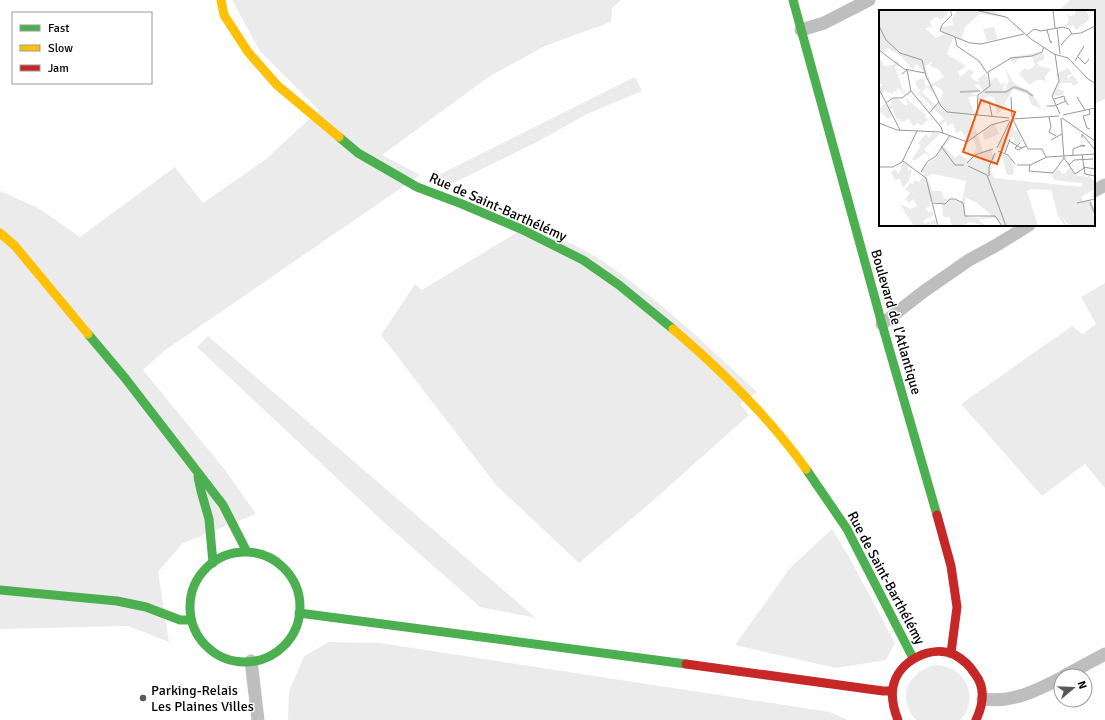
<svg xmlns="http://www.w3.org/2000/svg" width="1105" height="720" viewBox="0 0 1105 720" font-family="Signika,sans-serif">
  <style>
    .green { fill: #ebebeb }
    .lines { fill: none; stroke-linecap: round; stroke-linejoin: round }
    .street { stroke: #bebebe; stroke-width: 13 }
    .fast { stroke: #4caf50; stroke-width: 9 }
    .slow { stroke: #ffc107; stroke-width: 9 }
    .jam { stroke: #c62828; stroke-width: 9 }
    .poi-dot { fill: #595959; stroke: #fff; stroke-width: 1.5 }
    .labels { text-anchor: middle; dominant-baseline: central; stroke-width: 3; stroke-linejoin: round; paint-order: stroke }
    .street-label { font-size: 14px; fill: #000; stroke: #fff }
    .poi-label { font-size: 14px; fill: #000; stroke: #fff; text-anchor: start }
    .inset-river { fill: none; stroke: #bdbdbd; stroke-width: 2 }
    .inset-road { fill: none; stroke: #999; stroke-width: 1 }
    .view { fill: #e8590c; fill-opacity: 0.15; stroke: #e8590c; stroke-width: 2 }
    .inset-edge { fill: none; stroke: #000; stroke-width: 2 }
  </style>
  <rect width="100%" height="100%" fill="#fff"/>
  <g class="green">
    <path d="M 232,0 L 621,0 L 612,8 L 611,22 L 545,46 L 490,76 L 382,155 L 420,175 L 164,351 L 143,370 L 225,470 L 256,514 L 183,543 L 158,572 L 169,642 L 128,626 L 0,629 L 0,191 L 38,208 L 80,237 L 175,167 L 203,203 L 266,159 L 319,110 L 260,51 Z"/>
    <path d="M 1070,0 L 1105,0 L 1105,99 L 1094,104 L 1094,11 L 1058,11 Z"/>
    <path d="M 635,77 L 642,91 L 587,114 L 539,141 L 447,186 L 429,180 Z"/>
    <path d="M 529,225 C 550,235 574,244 593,255 C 653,293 705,344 757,392 L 740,404 L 749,415 L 648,505 L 579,563 L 496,485 L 381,335 L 415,284 L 422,290 Z"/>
    <path d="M 1105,283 L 1105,488 L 1085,464 L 1042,496 L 961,404 L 1072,326 L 1083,334 L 1096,324 L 1081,297 Z"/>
    <path d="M 208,336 L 536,618 L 480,607 L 389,527 L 197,347 Z"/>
    <path d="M 832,529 L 848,555 L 895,643 L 886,660 L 836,668 L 735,645 L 790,568 Z"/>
    <path d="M 329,642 L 380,643 L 830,712 L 848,720 L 288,720 L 289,692 L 304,656 Z"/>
    <path d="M 934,665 C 942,666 949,666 955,671 C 972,682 975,706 960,720 L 916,720 C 896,697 908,673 934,665 Z"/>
  </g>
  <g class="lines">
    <g class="street">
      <path d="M 801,30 L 824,23 L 869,0"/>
      <path d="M 1094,191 L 1105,185"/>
      <path d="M 882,324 L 923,292 L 969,260 L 995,246 L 1029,225"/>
      <path d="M 251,661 L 258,720"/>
      <path d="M 1064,676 L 1105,654"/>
      <path d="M 983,699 C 1012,703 1036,691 1061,678"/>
    </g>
    <g class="fast">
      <path d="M 793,0 L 882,324 L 937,515"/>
      <path d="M 339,137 L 358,153 L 417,187 L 462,204 L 521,229 L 583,260 L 619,285 L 673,329"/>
      <path d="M 88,334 L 125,378 L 223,505 L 246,550"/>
      <path d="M 806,469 L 847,529 L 913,658"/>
      <path d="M 198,477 L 201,491 L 209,519 L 213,563"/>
      <circle cx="245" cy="607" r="55"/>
      <path d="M 0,590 L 117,601 L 146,607 L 180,620 L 191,620"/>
      <path d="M 299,613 L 686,664"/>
    </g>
    <g class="slow">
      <path d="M 221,0 L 224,15 L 248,52 L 277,85 L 339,137"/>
      <path d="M 0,233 L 15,246 L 88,334"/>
      <path d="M 673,329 C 721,370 769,417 806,469"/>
    </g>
    <g class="jam">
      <path d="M 937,515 L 951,566 L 957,607 L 951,653"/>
      <path d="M 686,664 L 883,691 L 892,691"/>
      <path d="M 898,720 C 894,710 891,698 893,687 C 898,661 931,644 955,655 C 964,660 970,666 975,674 C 986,688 983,705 976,720"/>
    </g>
  </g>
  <circle class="poi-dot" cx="143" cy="698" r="4"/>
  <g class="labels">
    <g class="street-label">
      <text transform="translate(498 207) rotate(24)">Rue de Saint-Barthélémy</text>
      <text transform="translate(896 322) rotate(74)">Boulevard de l'Atlantique</text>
      <text transform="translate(886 578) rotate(62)">Rue de Saint-Barthélémy</text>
    </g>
    <g class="poi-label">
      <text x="151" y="690">Parking-Relais<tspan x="151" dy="16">Les Plaines Villes</tspan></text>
    </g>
  </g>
  <g transform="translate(879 10)">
    <rect width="216" height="216" fill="#fff"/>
    <path d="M 0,0 L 68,0 L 68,5 L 61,10 L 58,7 L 51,11 L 53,17 L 46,18 L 57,28 L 66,23 L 62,21 L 62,17 L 74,15 L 73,8 L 79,0 L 112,0 L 129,8 L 101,4 L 87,16 L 82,29 L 75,26 L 68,44 L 87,56 L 79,62 L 81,67 L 91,59 L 95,63 L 92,65 L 93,69 L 100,72 L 99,69 L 105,64 L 107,64 L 110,73 L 117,67 L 122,75 L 126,71 L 124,79 L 126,80 L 130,70 L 125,56 L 134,72 L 153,84 L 163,99 L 153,95 L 148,84 L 134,79 L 126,93 L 127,97 L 118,104 L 116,90 L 112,86 L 106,87 L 107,94 L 103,95 L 98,90 L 104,81 L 100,74 L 95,75 L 102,81 L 91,83 L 99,86 L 89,87 L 97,106 L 92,106 L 104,141 L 112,138 L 113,144 L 117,145 L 112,161 L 115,168 L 202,177 L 203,173 L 175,170 L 173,166 L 178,159 L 185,164 L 191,157 L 196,165 L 209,167 L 216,145 L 211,168 L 216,170 L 216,188 L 212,186 L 216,183 L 214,180 L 202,187 L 204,191 L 212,191 L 216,216 L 190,216 L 182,205 L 188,216 L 186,216 L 179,206 L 172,180 L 152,179 L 148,181 L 159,216 L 122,216 L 118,208 L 99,209 L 107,216 L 91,212 L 83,216 L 73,216 L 70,206 L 67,208 L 64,206 L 63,194 L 54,191 L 50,192 L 52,196 L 47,198 L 49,202 L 53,201 L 55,205 L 44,211 L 46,214 L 55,210 L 58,210 L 57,214 L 35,216 L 21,194 L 31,199 L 38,197 L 34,189 L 30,193 L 26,189 L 31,183 L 26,180 L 31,173 L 34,174 L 36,170 L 40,172 L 45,165 L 42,160 L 58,146 L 64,134 L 71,126 L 74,127 L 65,136 L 76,148 L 81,144 L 88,150 L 96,142 L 97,136 L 94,129 L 85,131 L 87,128 L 82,120 L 77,124 L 75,115 L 73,113 L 68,116 L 67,111 L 62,115 L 60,113 L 65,109 L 41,85 L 43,82 L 57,96 L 61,92 L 64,82 L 62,79 L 55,75 L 53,78 L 57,87 L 48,77 L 37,88 L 42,79 L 39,79 L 36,71 L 45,68 L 46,74 L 49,77 L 51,75 L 46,63 L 37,54 L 34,61 L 33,59 L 23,47 L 9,38 L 4,43 L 0,39 ZM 53,52 L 51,56 L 59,59 L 65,67 L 52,74 L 46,56 ZM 55,164 L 87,171 L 83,191 L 65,188 L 62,181 L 53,181 L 48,166 ZM 86,187 L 98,193 L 113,206 L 98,208 L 86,205 ZM 196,0 L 207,0 L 211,9 L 197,20 L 194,15 L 185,17 L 190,11 L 188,3 L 191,6 L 196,5 ZM 115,17 L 119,29 L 108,31 L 104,19 ZM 163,42 L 166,49 L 158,52 L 160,56 L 172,59 L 166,67 L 167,74 L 164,70 L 158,70 L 150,75 L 140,64 L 146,58 L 150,60 L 156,55 L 153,46 L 140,49 L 134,54 L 130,47 ZM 0,46 L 5,56 L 14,55 L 17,50 L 21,54 L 16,57 L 26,86 L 20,78 L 17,80 L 22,88 L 15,80 L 14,84 L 6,81 L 1,84 L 0,77 L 4,75 L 0,73 ZM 189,58 L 193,64 L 188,66 L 191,71 L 190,67 L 194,65 L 200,73 L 194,76 L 193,73 L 181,73 L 178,78 L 185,81 L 184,85 L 173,86 L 180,72 L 177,64 ZM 26,88 L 46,104 L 49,102 L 46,106 L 49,110 L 42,116 L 39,113 L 34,116 L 30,109 L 23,112 L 21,109 L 18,110 L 13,98 L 11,100 L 14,105 L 9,109 L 3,102 L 0,105 L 0,99 L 6,93 L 9,97 L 12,95 L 13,89 L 19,89 L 27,96 L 29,94 ZM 133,112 L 135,121 L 139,120 L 142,126 L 141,130 L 145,131 L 137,135 L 135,127 L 131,128 L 126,142 L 119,137 ZM 115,113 L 120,124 L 106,130 L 103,121 ZM 53,122 L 61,124 L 45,139 L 53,148 L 46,143 L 35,151 L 33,149 L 42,136 L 39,133 L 47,124 L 50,128 ZM 122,143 L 132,149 L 135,158 L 134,165 L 128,165 ZM 24,152 L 29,155 L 29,161 L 33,159 L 30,171 L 24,178 L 21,169 L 16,170 L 12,162 L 17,159 L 18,163 L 21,162 Z" fill="#ebebeb" fill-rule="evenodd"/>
    <path class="inset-river" d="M 81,82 L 101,81M 106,82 L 127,82 L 135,77 L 147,81 L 154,86M 211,192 L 216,204"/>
    <path class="inset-road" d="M 71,0 L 73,5 L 63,15 L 61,21 L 91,33 L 102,34 L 145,24M 96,0 L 127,7 L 152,29 L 175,44 L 189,48 L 209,69 L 216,73M 174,0 L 176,18M 0,16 L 7,30 L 21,43 L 43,50 L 47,66 L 62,96 L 68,102 L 130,108M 178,18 L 181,44M 168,20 L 170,27 L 171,31 L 172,33 L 173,32 L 171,31M 148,25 L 155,19 L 162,21 L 184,17 L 190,19 L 193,24M 76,27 L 78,36 L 100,51 L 108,63M 182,35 L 192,24 L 202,23 L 216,16M 0,40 L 25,59 L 46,63M 176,44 L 180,71 L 173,86 L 181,104M 199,47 L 206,54 L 210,49M 196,51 L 205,36M 0,79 L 21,120M 32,81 L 62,117 L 64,123M 132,87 L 133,107M 198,87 L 206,100M 175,89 L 185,86 L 186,91M 110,91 L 113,106M 7,93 L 14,88 L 23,88 L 32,81 L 28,60 L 23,64M 168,96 L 175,96 L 187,91 L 189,95M 210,99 L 211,104 L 204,106 L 208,118 L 211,119M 50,103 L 60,92M 98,105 L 99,85 L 111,76 L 109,62 L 132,48 L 153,46 L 163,42 L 165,37M 184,105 L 216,98M 170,107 L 172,117 L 170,122 L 177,126M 182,108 L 185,148 L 196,164 L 205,158M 183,108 L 216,131M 134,109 L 180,106M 134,110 L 149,139 L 163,139 L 167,147M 0,113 L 18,120 L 61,122 L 88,132 L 112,115 L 130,110M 203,128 L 203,124 L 216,140M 172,130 L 183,124M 130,131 L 142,138 L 148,136M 141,133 L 136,138 L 139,140 L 143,138M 62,136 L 76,155 L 85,155M 118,138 L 131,111M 119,141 L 129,145 L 136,154M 126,143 L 131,129M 203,144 L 206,164 L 216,166M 194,146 L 194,139 L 204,135 L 206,136 L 201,136M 24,151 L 47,168 L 59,216M 88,153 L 96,145 L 114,139M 138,155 L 151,155 L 168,147 L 216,144M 151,155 L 150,161 L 174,163 L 185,148M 190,155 L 195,150 L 214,149M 89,156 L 108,165 L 127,216M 0,157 L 14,157 L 23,152 L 38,121M 204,157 L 216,159M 42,162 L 48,152 L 57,146 L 71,125M 110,166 L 110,157 L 116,143M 54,193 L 66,194 L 71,189 L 76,189 L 84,193 L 86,206 L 116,206 L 123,216M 198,193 L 216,189"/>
    <path class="view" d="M 102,90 L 136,102 L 118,154 L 84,142 Z"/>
    <rect width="216" height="216" class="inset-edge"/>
  </g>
  <rect x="12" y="12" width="140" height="72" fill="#ffffff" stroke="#999999"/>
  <rect x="20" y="25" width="20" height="6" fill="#4caf50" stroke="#999999"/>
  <text x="48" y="32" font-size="12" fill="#000000">Fast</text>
  <rect x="20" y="45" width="20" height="6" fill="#ffc107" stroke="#999999"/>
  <text x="48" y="52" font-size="12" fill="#000000">Slow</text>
  <rect x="20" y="65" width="20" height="6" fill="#c62828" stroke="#999999"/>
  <text x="48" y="72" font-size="12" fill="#000000">Jam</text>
  <g transform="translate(1073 688) rotate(71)"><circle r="19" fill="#ffffff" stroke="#999999"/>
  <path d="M0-3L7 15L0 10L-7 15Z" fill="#595959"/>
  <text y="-6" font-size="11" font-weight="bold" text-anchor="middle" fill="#000000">N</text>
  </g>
</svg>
